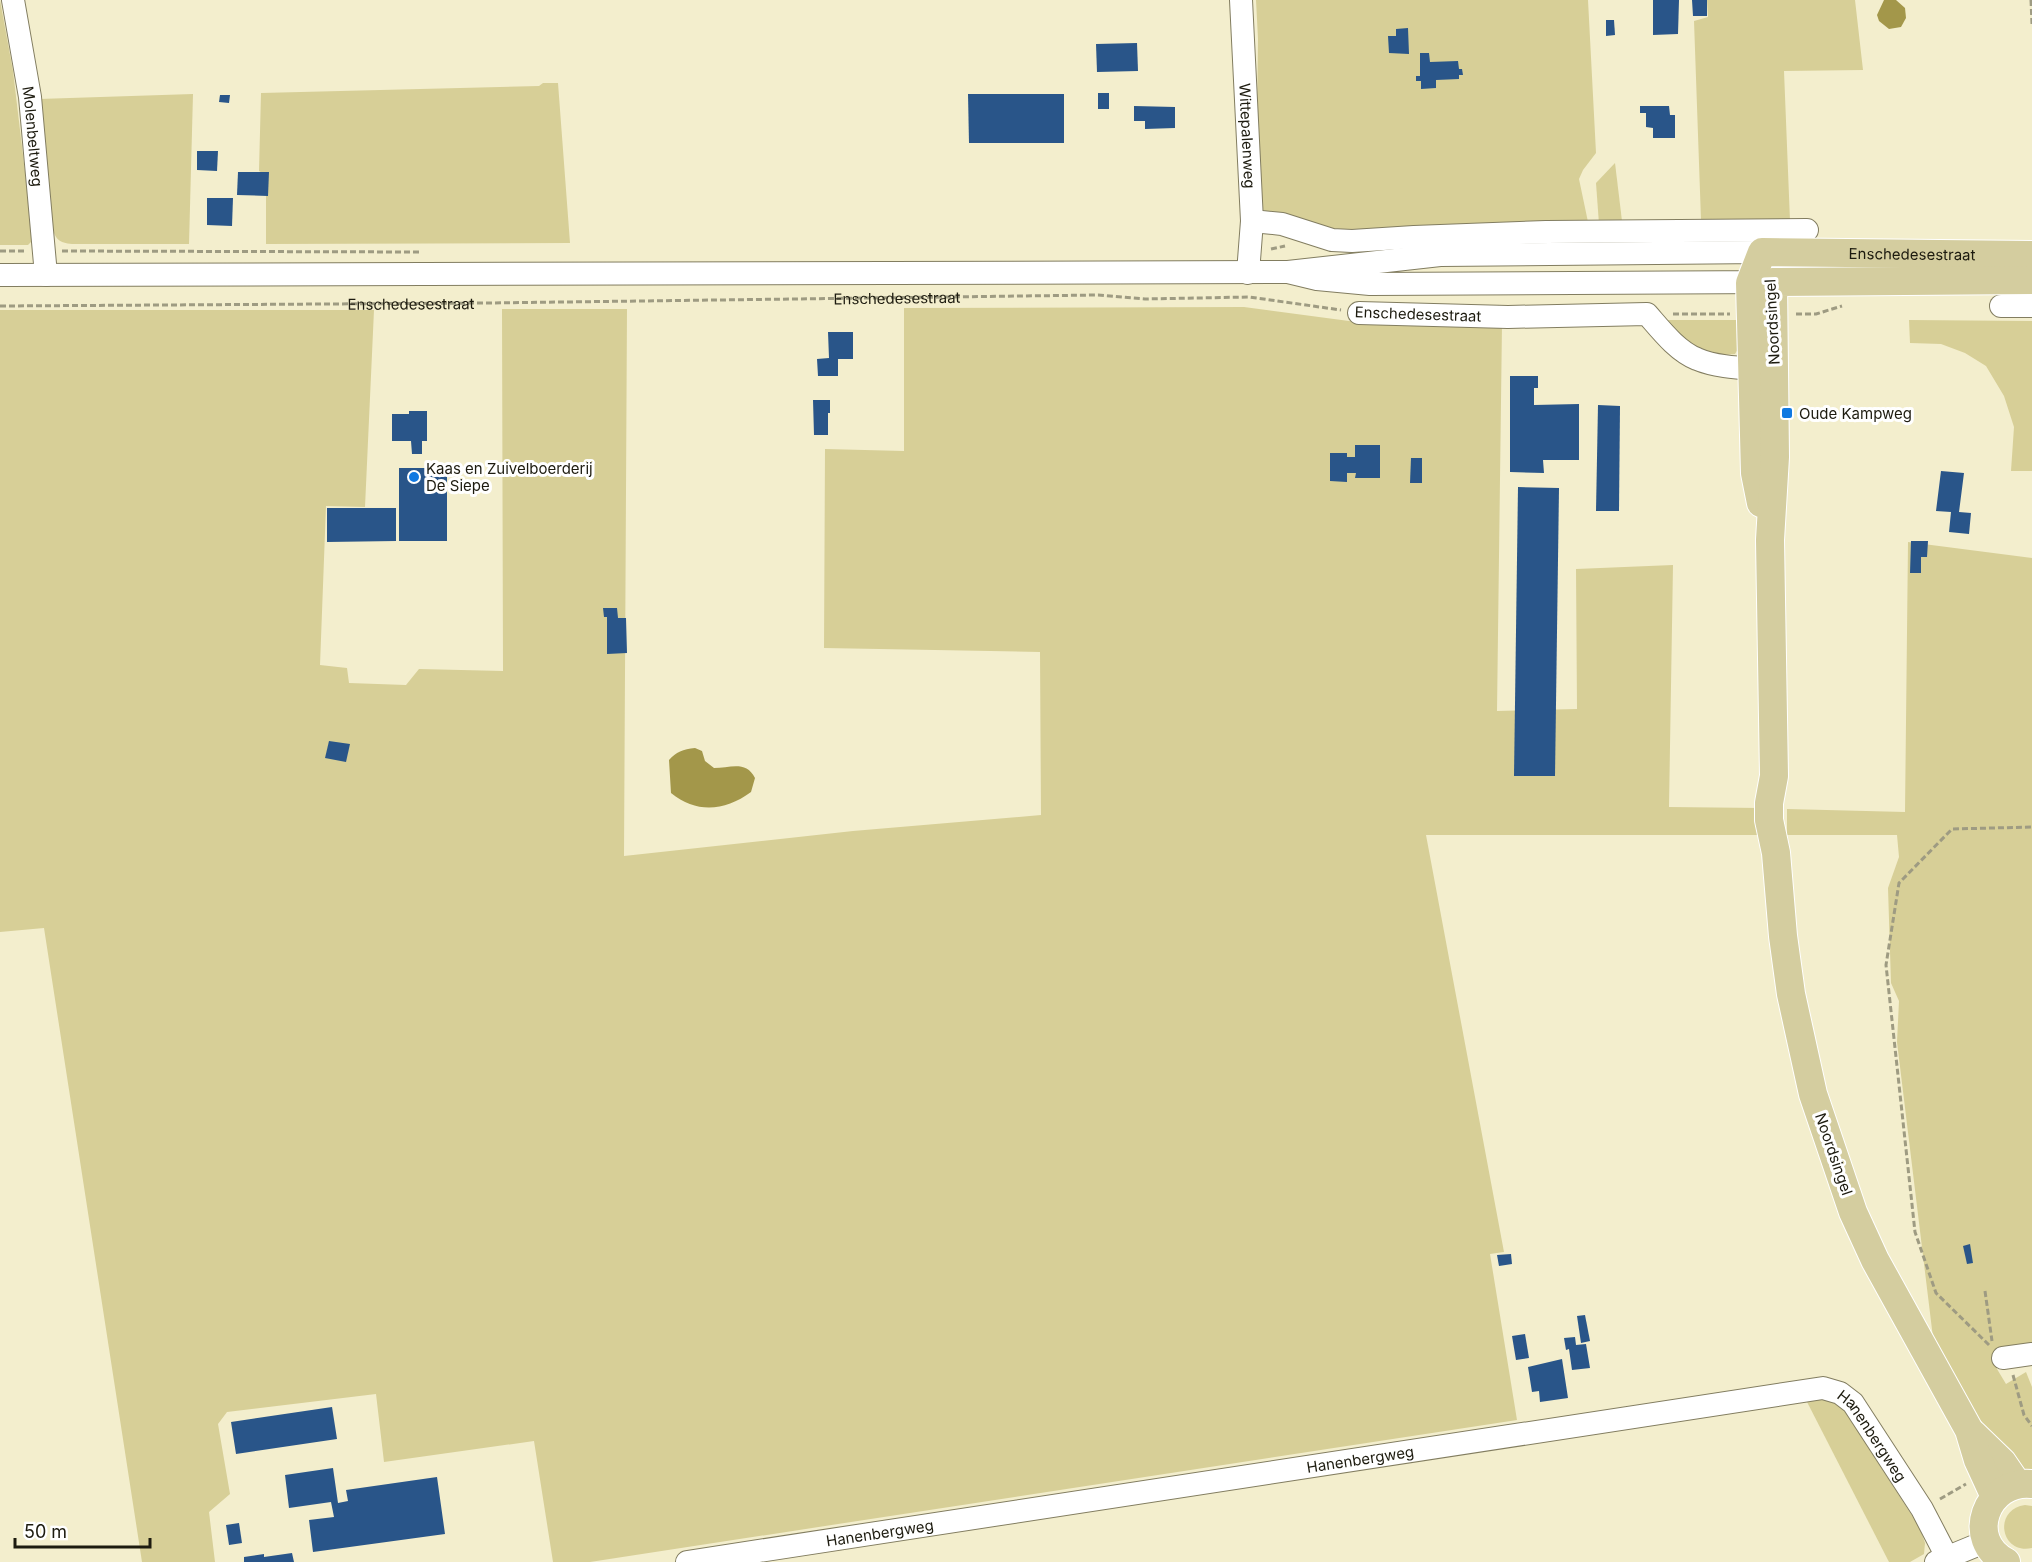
<svg xmlns="http://www.w3.org/2000/svg" width="2032" height="1562" viewBox="0 0 2032 1562" font-family="Inter,sans-serif">
  <style>
    .green { fill: #d7cf97 }
    .water { fill: #a3974a }
    .building { fill: #295589 }
    .lines { fill: none; stroke-linecap: round; stroke-linejoin: round }
    .minor-casing { stroke: #827d60; stroke-width: 24 }
    .major-casing { stroke: #fff; stroke-width: 30 }
    .path { stroke: #9e9b82; stroke-width: 3; stroke-dasharray: 6 3; stroke-linecap: butt }
    .minor { stroke: #fff; stroke-width: 22 }
    .major { stroke: #d4cd9f; stroke-width: 28 }
    .poi-dot { fill: #1179e1; stroke: #fff; stroke-width: 2 }
    .labels { text-anchor: middle; dominant-baseline: central; stroke-width: 6; stroke-linejoin: round; paint-order: stroke }
    .street-label { font-size: 15px; fill: #1d1b0f; stroke: #fff }
    .poi-label { font-size: 15px; fill: #1d1b0f; stroke: #fff; text-anchor: start }
  </style>
  <rect width="100%" height="100%" fill="#f3eecd"/>
  <g class="green">
    <path d="M 0,0 L 13,71 L 32,231 L 32,241 L 28,245 L 0,245 Z"/>
    <path d="M 1256,0 L 1588,0 L 1596,153 L 1583,170 L 1579,179 L 1588,222 C 1543,224 1499,225 1454,227 C 1392,230 1312,238 1256,206 L 1258,39 Z"/>
    <path d="M 1707,0 L 1855,0 L 1863,70 L 1784,71 L 1790,221 L 1701,220 L 1694,21 L 1708,17 Z"/>
    <path d="M 543,83 L 558,83 L 570,243 L 266,244 L 266,175 L 259,171 L 261,93 L 539,86 Z"/>
    <path d="M 193,94 L 189,244 L 72,244 C 59,243 55,239 52,226 L 39,99 Z"/>
    <path d="M 1615,163 L 1622,221 L 1599,224 L 1596,183 Z"/>
    <path d="M 1244,307 L 1379,325 L 1502,324 L 1497,711 L 1577,709 L 1576,569 L 1673,565 L 1669,807 L 1761,808 L 1762,835 L 1426,835 L 1504,1252 L 1490,1254 L 1517,1420 L 590,1562 L 553,1562 L 534,1441 L 384,1462 L 376,1394 L 227,1412 L 218,1424 L 230,1494 L 209,1512 L 215,1562 L 142,1562 L 44,928 L 0,932 L 0,310 L 374,310 L 365,507 L 326,506 L 320,665 L 347,668 L 349,683 L 406,685 L 419,669 L 503,671 L 502,309 L 627,309 L 624,856 L 853,831 L 1041,815 L 1040,652 L 824,648 L 825,449 L 904,451 L 904,308 Z"/>
    <path d="M 1662,320 L 1739,320 L 1745,337 L 1735,354 L 1711,356 L 1691,349 Z"/>
    <path d="M 1909,320 L 2032,321 L 2032,471 L 2011,471 L 2014,427 L 2004,396 L 1986,366 L 1965,353 L 1941,344 L 1910,343 Z"/>
    <path d="M 1908,542 L 2032,558 L 2032,1349 L 1994,1354 L 1997,1369 L 2006,1384 L 2026,1372 L 2032,1387 L 2032,1473 L 2017,1466 L 1998,1444 L 1966,1401 L 1935,1354 L 1897,1042 L 1899,1001 L 1891,983 L 1888,888 L 1899,857 L 1897,835 L 1787,835 L 1787,809 L 1905,812 Z"/>
    <path d="M 1824,1395 L 1839,1402 L 1920,1528 L 1925,1543 L 1924,1554 L 1910,1562 L 1889,1562 L 1805,1398 Z"/>
    <path d="M 2025,1505 L 2032,1506 L 2032,1548 C 2001,1555 1992,1510 2025,1505 Z"/>
  </g>
  <g class="water">
    <path d="M 1884,0 L 1896,0 L 1905,8 L 1906,18 L 1901,27 L 1889,29 L 1879,21 L 1877,15 Z"/>
    <path d="M 695,748 L 702,751 L 705,761 L 714,768 C 730,768 746,760 755,778 L 751,792 C 725,811 697,814 671,793 L 669,760 C 676,752 683,749 695,748 Z"/>
  </g>
  <g class="building">
    <path d="M 1653,0 L 1679,0 L 1678,34 L 1653,35 Z"/>
    <path d="M 1692,0 L 1707,0 L 1707,16 L 1693,16 Z"/>
    <path d="M 1606,20 L 1614,20 L 1615,35 L 1606,36 Z"/>
    <path d="M 1408,28 L 1409,54 L 1389,53 L 1388,36 L 1396,36 L 1396,29 Z"/>
    <path d="M 1137,43 L 1138,71 L 1097,72 L 1096,44 Z"/>
    <path d="M 1420,53 L 1429,53 L 1430,62 L 1458,61 L 1459,69 L 1462,69 L 1463,75 L 1459,75 L 1459,79 L 1436,80 L 1436,88 L 1421,89 L 1421,81 L 1416,81 L 1416,76 L 1420,76 Z"/>
    <rect x="1098" y="93" width="11" height="16"/>
    <path d="M 968,94 L 1064,94 L 1064,143 L 969,143 Z"/>
    <path d="M 220,95 L 230,95 L 229,103 L 219,102 Z"/>
    <path d="M 1134,106 L 1175,107 L 1175,128 L 1145,129 L 1145,121 L 1134,121 Z"/>
    <path d="M 1640,106 L 1669,106 L 1670,115 L 1675,115 L 1675,138 L 1653,138 L 1653,128 L 1646,127 L 1646,113 L 1640,113 Z"/>
    <path d="M 197,151 L 218,151 L 217,171 L 197,170 Z"/>
    <path d="M 238,172 L 269,172 L 268,196 L 237,195 Z"/>
    <path d="M 207,198 L 233,198 L 232,226 L 207,225 Z"/>
    <path d="M 828,332 L 853,332 L 853,359 L 838,359 L 838,376 L 818,376 L 817,359 L 829,358 Z"/>
    <path d="M 1510,376 L 1538,376 L 1538,388 L 1534,388 L 1534,405 L 1579,404 L 1579,460 L 1543,460 L 1544,473 L 1510,472 Z"/>
    <path d="M 813,400 L 830,400 L 830,413 L 828,413 L 828,435 L 814,435 Z"/>
    <path d="M 1598,405 L 1620,406 L 1619,511 L 1596,511 Z"/>
    <path d="M 409,411 L 427,411 L 427,441 L 422,441 L 422,454 L 412,454 L 411,441 L 392,441 L 392,414 L 409,414 Z"/>
    <path d="M 1355,445 L 1380,445 L 1380,478 L 1355,478 L 1356,473 L 1347,473 L 1347,482 L 1330,481 L 1330,453 L 1347,453 L 1347,457 L 1355,457 Z"/>
    <path d="M 1411,458 L 1422,458 L 1422,483 L 1410,483 Z"/>
    <rect x="399" y="468" width="48" height="73"/>
    <path d="M 1941,471 L 1964,473 L 1959,512 L 1971,513 L 1969,534 L 1949,532 L 1951,512 L 1936,511 Z"/>
    <path d="M 1518,487 L 1559,488 L 1555,776 L 1514,776 Z"/>
    <path d="M 327,508 L 396,508 L 396,541 L 327,542 Z"/>
    <path d="M 1911,541 L 1928,541 L 1927,557 L 1921,557 L 1921,573 L 1910,573 Z"/>
    <path d="M 603,608 L 617,608 L 618,618 L 626,618 L 627,653 L 607,654 L 607,617 L 604,617 Z"/>
    <path d="M 329,741 L 350,744 L 346,762 L 325,758 Z"/>
    <path d="M 1970,1244 L 1973,1263 L 1967,1264 L 1963,1246 Z"/>
    <path d="M 1511,1254 L 1512,1264 L 1499,1266 L 1497,1255 Z"/>
    <path d="M 1585,1315 L 1590,1341 L 1581,1343 L 1577,1316 Z"/>
    <path d="M 1525,1334 L 1529,1358 L 1516,1360 L 1512,1336 Z"/>
    <path d="M 1575,1337 L 1576,1345 L 1586,1344 L 1590,1368 L 1572,1370 L 1569,1349 L 1566,1350 L 1564,1338 Z"/>
    <path d="M 1562,1359 L 1568,1398 L 1540,1402 L 1539,1391 L 1532,1392 L 1528,1367 Z"/>
    <path d="M 332,1407 L 337,1439 L 236,1454 L 231,1422 Z"/>
    <path d="M 333,1468 L 338,1503 L 348,1501 L 346,1490 L 437,1477 L 445,1534 L 313,1552 L 309,1520 L 334,1517 L 331,1502 L 289,1508 L 285,1475 Z"/>
    <path d="M 239,1523 L 242,1543 L 229,1545 L 226,1525 Z"/>
    <path d="M 292,1553 L 294,1562 L 244,1562 L 244,1557 L 264,1554 L 264,1557 Z"/>
  </g>
  <g class="lines">
    <g class="minor-casing">
      <g id="minor">
        <path id="s2" d="M 13,0 L 30,97 L 46,275"/>
        <path id="s3" d="M 1241,0 L 1252,221 L 1248,273"/>
        <path d="M 1252,221 L 1282,224 L 1332,240 L 1352,241 L 1414,237 L 1546,232 L 1807,230"/>
        <path d="M 0,275 L 1288,272 L 1440,255 L 1762,252 L 1773,282 L 1370,284 L 1317,279 L 1288,272"/>
        <path d="M 2001,306 L 2032,306"/>
        <path d="M 1359,313 L 1508,317 L 1647,314 C 1661,330 1677,351 1697,359 C 1718,368 1746,368 1768,370"/>
        <path d="M 2003,1358 L 2032,1354"/>
        <path id="s4" d="M 687,1562 L 1823,1388 L 1840,1393 L 1853,1403 L 1922,1509 L 1947,1557"/>
        <path d="M 1936,1562 L 1987,1541"/>
      </g>
    </g>
    <g class="major-casing">
      <g id="major">
        <path id="s5" d="M 1761,503 L 1755,473 L 1750,283 L 1762,252 L 2032,255"/>
        <path d="M 1973,1434 L 2002,1462 L 2017,1484"/>
        <path d="M 1995,1497 L 1978,1460 L 1969,1430 L 1875,1260 L 1853,1212 L 1813,1094 L 1791,994 L 1783,936 L 1776,853 L 1769,820 L 1769,803 L 1774,776 L 1770,540 L 1775,457 L 1773,282 L 2032,280"/>
        <path d="M 2006,1562 C 1964,1540 1986,1479 2032,1484"/>
      </g>
    </g>
    <g class="path">
      <path d="M 2031,0 L 2032,24"/>
      <path d="M 1271,249 L 1285,246"/>
      <path d="M 0,251 L 26,251"/>
      <path d="M 62,251 L 419,252"/>
      <path id="s1" d="M 0,306 L 488,303 L 1098,295 L 1145,299 L 1249,297 L 1341,310"/>
      <path d="M 1673,314 L 1730,314"/>
      <path d="M 1796,314 L 1816,314 L 1842,306"/>
      <path d="M 1985,1291 L 1992,1341"/>
      <path d="M 1989,1345 L 1936,1293 L 1915,1232 L 1886,965 L 1899,883 L 1952,829 L 2032,827"/>
      <path d="M 2013,1375 L 2024,1415 L 2032,1426"/>
      <path d="M 1940,1499 L 1966,1484"/>
    </g>
    <use href="#minor" class="minor"/>
    <use href="#major" class="major"/>
  </g>
  <g class="poi-dot">
    <rect x="1781" y="407" width="12" height="12" rx="3"/>
    <circle cx="414" cy="477" r="6"/>
  </g>
  <g class="labels">
    <g class="street-label">
      <text stroke="none"><textPath href="#s3" startOffset="136">Wittepalenweg</textPath></text>
      <text stroke="none"><textPath href="#s2" startOffset="138">Molenbeltweg</textPath></text>
      <text stroke="none"><textPath href="#s5" startOffset="404">Enschedesestraat</textPath></text>
      <text stroke="none"><textPath href="#s1" startOffset="897">Enschedesestraat</textPath></text>
      <text stroke="none"><textPath href="#s1" startOffset="411">Enschedesestraat</textPath></text>
      <text transform="translate(1418 314) rotate(2)">Enschedesestraat</text>
      <text transform="translate(1772 322) rotate(-93)">Noordsingel</text>
      <text transform="translate(1834 1154) rotate(71)">Noordsingel</text>
      <text stroke="none"><textPath href="#s4" startOffset="1221">Hanenbergweg</textPath></text>
      <text stroke="none"><textPath href="#s4" startOffset="681">Hanenbergweg</textPath></text>
      <text stroke="none"><textPath href="#s4" startOffset="195">Hanenbergweg</textPath></text>
    </g>
    <g class="poi-label">
      <text x="1799" y="413">Oude Kampweg</text>
      <text x="426" y="468">Kaas en Zuivelboerderij<tspan x="426" dy="17">De Siepe</tspan></text>
    </g>
  </g>
  <path d="M15 1538v9h135v-9" fill="none" stroke="#1d1b0f" stroke-width="3"/>
  <text x="24" y="1538" font-size="18" fill="#1d1b0f" stroke="#ffffff" stroke-width="4.5" paint-order="stroke">50 m</text>
</svg>
